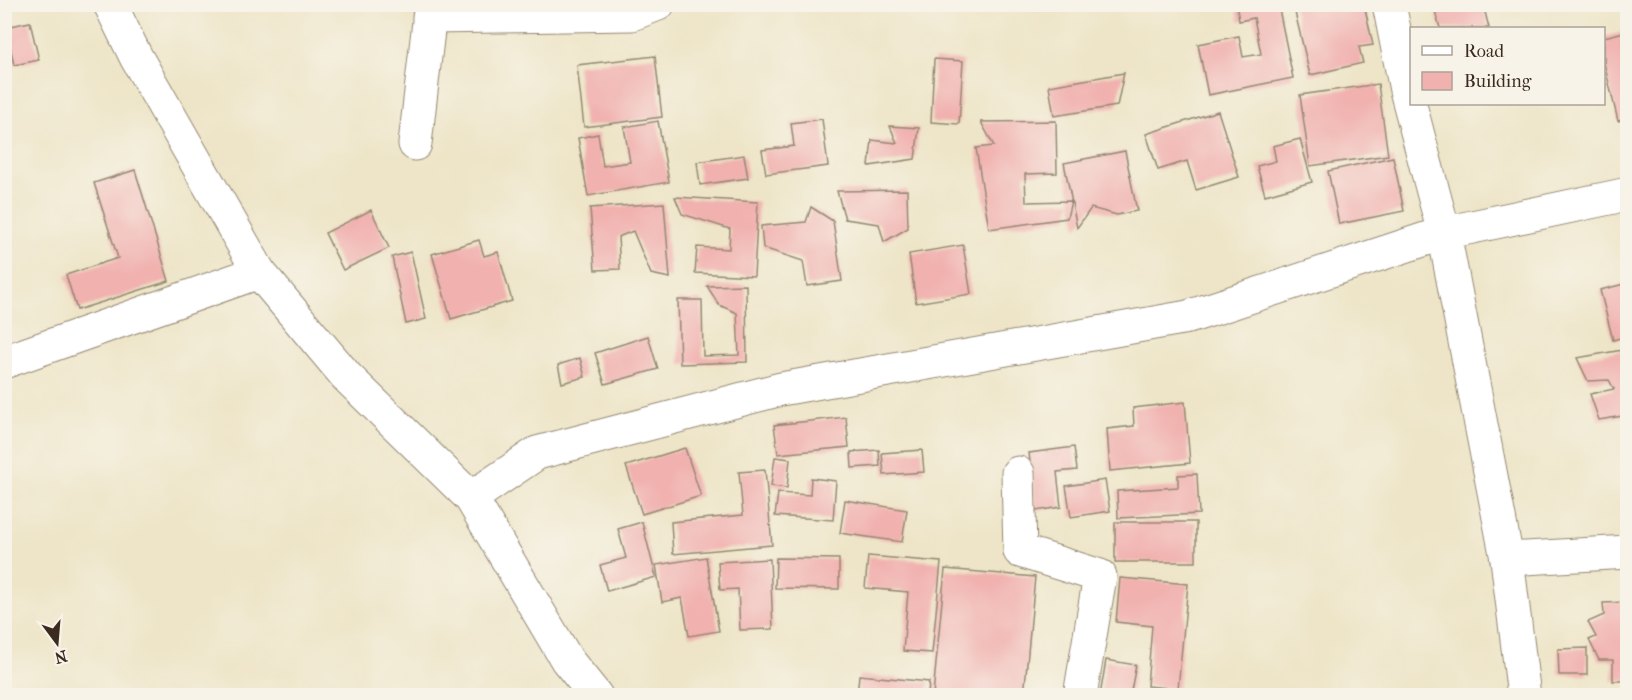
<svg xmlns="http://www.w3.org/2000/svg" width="1632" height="700" viewBox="0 0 1632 700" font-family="'IM FELL French Canon',serif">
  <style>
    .building { fill: #f1b1af }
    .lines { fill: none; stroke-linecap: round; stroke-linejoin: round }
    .minor-casing { stroke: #948873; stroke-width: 35 }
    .minor { stroke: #fff; stroke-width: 33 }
  </style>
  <rect width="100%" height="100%" fill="#f7f3e8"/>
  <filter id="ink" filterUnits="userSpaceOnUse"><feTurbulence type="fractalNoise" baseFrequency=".0167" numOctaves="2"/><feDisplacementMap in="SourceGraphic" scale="12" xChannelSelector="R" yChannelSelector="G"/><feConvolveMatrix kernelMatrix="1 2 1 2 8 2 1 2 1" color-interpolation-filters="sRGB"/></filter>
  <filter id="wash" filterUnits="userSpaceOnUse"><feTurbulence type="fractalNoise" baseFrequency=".008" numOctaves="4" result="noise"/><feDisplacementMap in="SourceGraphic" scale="24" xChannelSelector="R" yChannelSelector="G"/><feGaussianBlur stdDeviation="1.35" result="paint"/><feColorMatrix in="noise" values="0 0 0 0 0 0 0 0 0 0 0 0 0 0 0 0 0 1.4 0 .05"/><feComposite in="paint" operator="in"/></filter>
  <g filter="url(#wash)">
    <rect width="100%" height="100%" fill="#eee5c8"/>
    <g id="blocks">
      <g class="building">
        <path d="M 1236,4 L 1278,4 L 1293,78 L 1208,95 L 1198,44 L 1239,36 L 1243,57 L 1261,54 L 1254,18 L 1239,21 Z"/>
        <path d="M 1293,4 L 1364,4 L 1373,45 L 1359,47 L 1363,63 L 1310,75 Z"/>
        <path d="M 1433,4 L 1483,4 L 1489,28 L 1440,28 Z"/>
        <path d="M 30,22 L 39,60 L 14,65 L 6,27 Z"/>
        <path d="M 1628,31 L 1628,118 L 1618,121 L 1604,63 L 1604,37 Z"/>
        <path d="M 655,56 L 662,117 L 584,127 L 577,65 Z"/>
        <path d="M 934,59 L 963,61 L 959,124 L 931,122 Z"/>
        <path d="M 1124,73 L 1117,106 L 1054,116 L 1049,86 Z"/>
        <path d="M 1378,84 L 1388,155 L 1310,166 L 1300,95 Z"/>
        <path d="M 1218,111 L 1239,177 L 1196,190 L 1187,161 L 1158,170 L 1146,134 Z"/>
        <path d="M 822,119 L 828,166 L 766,174 L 762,150 L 794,146 L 791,123 Z"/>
        <path d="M 658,121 L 669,182 L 588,196 L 578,138 L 598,134 L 603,166 L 630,162 L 624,127 Z"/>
        <path d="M 1056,121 L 1057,173 L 1025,174 L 1026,202 L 1071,201 L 1067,218 L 989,229 L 976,148 L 994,146 L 981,122 Z"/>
        <path d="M 890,126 L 919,128 L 915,159 L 869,166 L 872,140 L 897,143 Z"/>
        <path d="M 1300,139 L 1312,182 L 1265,195 L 1257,166 L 1276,161 L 1273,146 Z"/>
        <path d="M 1125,151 L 1137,211 L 1117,215 L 1091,208 L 1077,228 L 1064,163 Z"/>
        <path d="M 744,155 L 748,178 L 700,185 L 697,162 Z"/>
        <path d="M 1393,157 L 1404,211 L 1339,224 L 1328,171 Z"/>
        <path d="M 135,170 L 169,281 L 77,310 L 66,275 L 118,258 L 94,183 Z"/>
        <path d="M 907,190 L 908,228 L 884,242 L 879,224 L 845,219 L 837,191 Z"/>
        <path d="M 675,197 L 758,202 L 754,276 L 695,273 L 697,247 L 729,249 L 730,229 L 682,214 Z"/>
        <path d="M 664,203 L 670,278 L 651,274 L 633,231 L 618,237 L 620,269 L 595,270 L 590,208 Z"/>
        <path d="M 811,207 L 833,221 L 842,281 L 807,286 L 803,261 L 763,248 L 761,226 L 806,222 Z"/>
        <path d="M 371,210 L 389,248 L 343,270 L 325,233 Z"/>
        <path d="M 479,240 L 484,256 L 498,252 L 512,301 L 451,319 L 432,254 Z"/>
        <path d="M 963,245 L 971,294 L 916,303 L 909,254 Z"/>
        <path d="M 411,252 L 426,319 L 406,324 L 392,257 Z"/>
        <path d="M 1628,283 L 1628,336 L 1613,340 L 1600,290 Z"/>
        <path d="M 746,285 L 747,362 L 680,364 L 678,300 L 702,300 L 703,356 L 739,355 L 737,313 L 719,305 L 707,286 Z"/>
        <path d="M 648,336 L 658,369 L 605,384 L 595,353 Z"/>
        <path d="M 1628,349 L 1628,415 L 1599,420 L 1590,394 L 1614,389 L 1609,380 L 1588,381 L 1577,358 Z"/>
        <path d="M 580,358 L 585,377 L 562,383 L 558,365 Z"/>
        <path d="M 1185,402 L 1190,463 L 1110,471 L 1107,429 L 1134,426 L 1133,408 Z"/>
        <path d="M 846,417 L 849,447 L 778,454 L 774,425 Z"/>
        <path d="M 1074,447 L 1077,470 L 1057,472 L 1061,507 L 1036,511 L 1029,453 Z"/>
        <path d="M 685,448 L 701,496 L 642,514 L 626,466 Z"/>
        <path d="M 879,450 L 880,466 L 852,468 L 851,452 Z"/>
        <path d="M 922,450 L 924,472 L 884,475 L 882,453 Z"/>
        <path d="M 775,457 L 790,459 L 787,488 L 771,486 Z"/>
        <path d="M 765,470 L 772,545 L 673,554 L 671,522 L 743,515 L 739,472 Z"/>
        <path d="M 1197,474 L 1199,514 L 1118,518 L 1117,491 L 1178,487 L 1178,475 Z"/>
        <path d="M 811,478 L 836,481 L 833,520 L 775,516 L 778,493 L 810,495 Z"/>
        <path d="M 1105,480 L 1110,511 L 1071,517 L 1066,486 Z"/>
        <path d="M 845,500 L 907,510 L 902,542 L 840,533 Z"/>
        <path d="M 642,522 L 656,577 L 607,591 L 600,565 L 626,558 L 618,529 Z"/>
        <rect x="1115" y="522" width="81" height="40"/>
        <path d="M 868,556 L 941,562 L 932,653 L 903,651 L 908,592 L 865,588 Z"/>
        <path d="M 706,557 L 719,631 L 689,636 L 682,598 L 662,602 L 656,565 Z"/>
        <path d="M 776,558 L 839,559 L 839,589 L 775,588 Z"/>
        <path d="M 770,559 L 773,629 L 740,630 L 738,589 L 720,590 L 718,562 Z"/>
        <path d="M 945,569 L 1035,577 L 1024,696 L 933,695 Z"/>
        <path d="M 1120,578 L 1188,584 L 1178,689 L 1147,686 L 1152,626 L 1116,622 Z"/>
        <path d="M 1628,602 L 1628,681 L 1613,681 L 1613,660 L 1599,660 L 1589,640 L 1596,637 L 1588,622 L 1604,615 L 1603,603 Z"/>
        <path d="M 1587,648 L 1587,675 L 1559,675 L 1558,649 Z"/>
        <path d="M 1106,660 L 1136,665 L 1130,696 L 1100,696 Z"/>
        <path d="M 859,675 L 929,682 L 928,696 L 857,696 Z"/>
      </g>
    </g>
  </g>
  <g filter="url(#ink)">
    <use href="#blocks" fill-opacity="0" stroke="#948873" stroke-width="1.5"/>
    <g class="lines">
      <g class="minor-casing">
        <g id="minor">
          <path d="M 110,4 L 136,57 L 259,272 L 347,377 L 471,498 L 567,660 L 596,696"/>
          <path d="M 1389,4 L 1406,90 L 1444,233 L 1507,559 L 1524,696"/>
          <path d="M 429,17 L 632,14 L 658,4"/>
          <path d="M 415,144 L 431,4"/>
          <path d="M 4,362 L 259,272"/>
          <path d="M 1018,473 L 1020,551 L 1100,576 L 1080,696"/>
          <path d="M 471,498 L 537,453 L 781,389 L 1188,317 L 1444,233 L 1628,194"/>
          <path d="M 1507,559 L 1628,552"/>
        </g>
      </g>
      <use href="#minor" class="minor"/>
    </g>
  </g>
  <rect width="1632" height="700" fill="none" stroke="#f7f3e8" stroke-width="24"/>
  <rect x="1410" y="27" width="195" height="78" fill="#f7f3e8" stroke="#aca397" stroke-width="1.5"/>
  <rect x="1422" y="46" width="30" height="9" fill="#ffffff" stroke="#aca397" stroke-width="1.5"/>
  <text x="1464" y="57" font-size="18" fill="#3b2a1e">Road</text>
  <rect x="1422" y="72" width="30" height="18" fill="#f1b1af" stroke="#aca397" stroke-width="1.5"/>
  <text x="1464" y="87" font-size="18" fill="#3b2a1e">Building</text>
  <g transform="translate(57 643) rotate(164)" stroke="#f7f3e8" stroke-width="4.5" paint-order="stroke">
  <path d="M0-4.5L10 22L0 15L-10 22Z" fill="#3b2a1e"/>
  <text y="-9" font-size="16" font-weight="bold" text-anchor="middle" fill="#3b2a1e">N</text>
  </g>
</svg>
